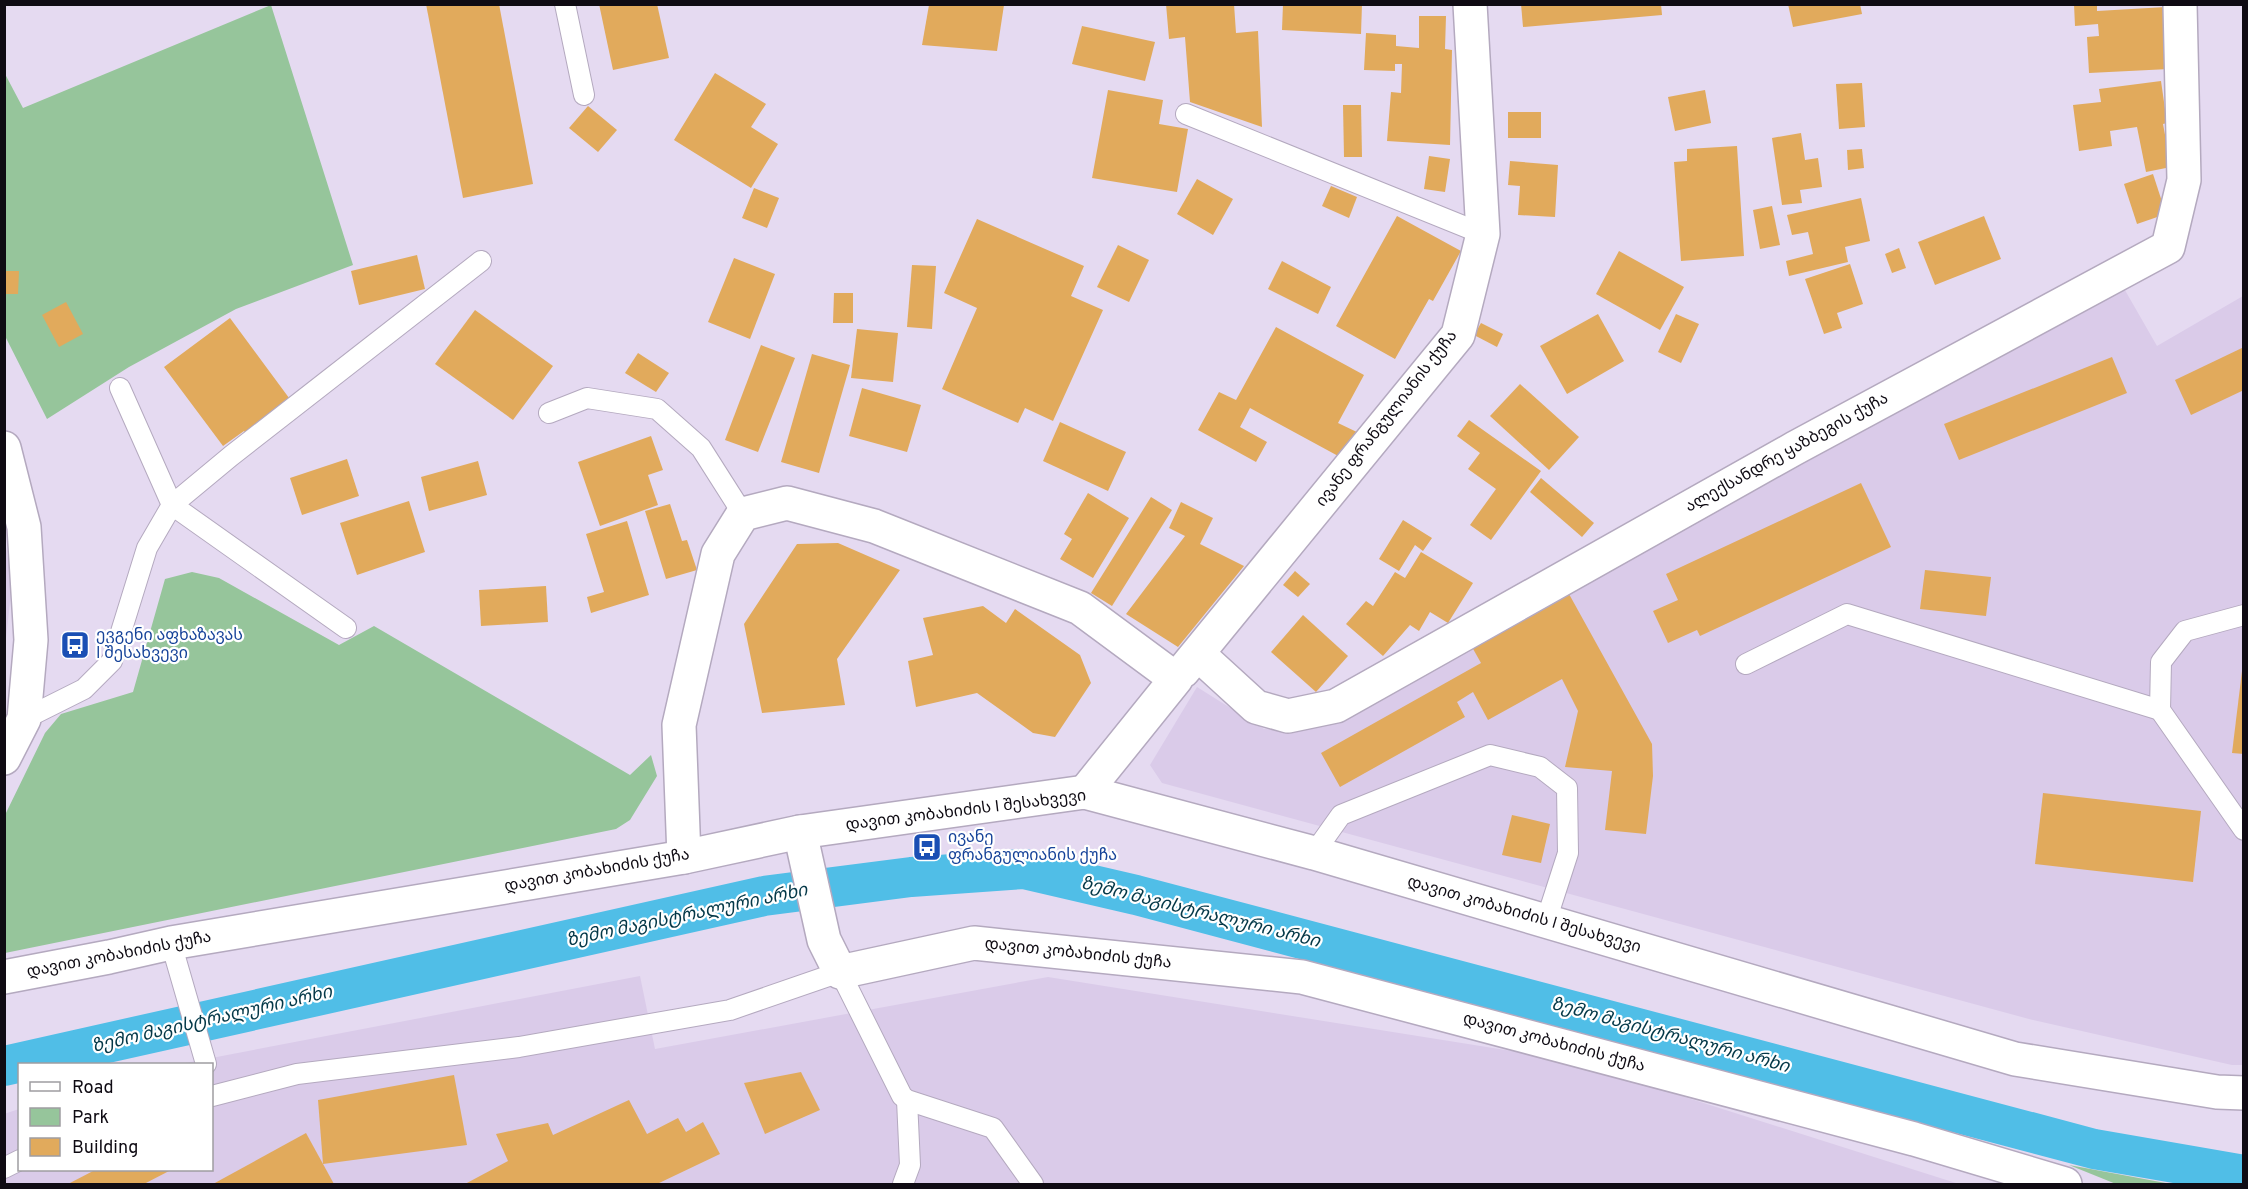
<svg xmlns="http://www.w3.org/2000/svg" width="2248" height="1189" viewBox="0 0 2248 1189" font-family="Overpass,'Noto Sans Georgian',sans-serif">
  <style>
    .built { fill: #dacbe9 }
    .green { fill: #96c59b }
    .lines { fill: none; stroke-linecap: round; stroke-linejoin: round }
    .canal { stroke: #50bee7; stroke-width: 40 }
    .building { fill: #e1aa5c }
    .service-casing { stroke: #b4a9bf; stroke-width: 22 }
    .minor-casing { stroke: #b4a9bf; stroke-width: 36 }
    .tertiary-casing { stroke: #b4a9bf; stroke-width: 36 }
    .service { stroke: #fff; stroke-width: 20 }
    .minor { stroke: #fff; stroke-width: 33 }
    .tertiary { stroke: #fff; stroke-width: 33 }
    .labels { text-anchor: middle; dominant-baseline: central; stroke-width: 4.5; stroke-linejoin: round; paint-order: stroke }
    .street-label { font-size: 16px; fill: #0f0b13; stroke: #fff }
    .transit-label { font-size: 16px; fill: #164399; stroke: #fff; text-anchor: start }
    .water-label { font-size: 18px; font-style: italic; fill: #043848; stroke: #fff }
  </style>
  <rect width="100%" height="100%" fill="#e5daf1"/>
  <g class="built">
    <path d="M 2122,285 L 2157,346 L 2243,296 L 2243,1065 L 2232,1065 L 2029,1019 L 1162,783 L 1150,765 L 1197,687 L 1264,729 L 1303,730 Z"/>
    <path d="M 5,541 L 12,584 L 5,647 Z"/>
    <path d="M 640,976 L 655,1049 L 1048,977 L 1568,1060 L 1959,1184 L 5,1184 L 4,1114 L 19,1109 L 20,1170 L 212,1170 L 212,1064 L 180,1064 Z"/>
  </g>
  <g class="green">
    <path d="M 271,5 L 353,265 L 236,309 L 129,367 L 47,419 L 5,336 L 4,72 L 23,108 Z"/>
    <path d="M 192,572 L 219,578 L 339,645 L 374,626 L 630,775 L 651,755 L 657,776 L 630,820 L 616,829 L 5,953 L 5,815 L 45,733 L 61,714 L 133,692 L 165,579 Z"/>
    <path d="M 2069,1165 L 2171,1184 L 2116,1184 Z"/>
  </g>
  <g class="lines">
    <path class="canal" d="M 4,1066 L 764,896 L 911,877 L 1024,869 L 1136,895 L 2094,1149 L 2244,1175"/>
  </g>
  <g class="building">
    <path d="M 426,4 L 499,4 L 533,184 L 463,198 Z"/>
    <path d="M 599,4 L 657,4 L 669,58 L 613,70 Z"/>
    <path d="M 1166,4 L 1234,4 L 1236,33 L 1258,31 L 1262,127 L 1190,102 L 1185,37 L 1169,39 Z"/>
    <path d="M 1283,4 L 1362,4 L 1361,34 L 1282,30 Z"/>
    <path d="M 1521,4 L 1661,4 L 1662,15 L 1523,27 Z"/>
    <path d="M 1788,4 L 1860,4 L 1862,14 L 1793,27 Z"/>
    <path d="M 2074,4 L 2097,4 L 2097,11 L 2166,7 L 2169,69 L 2089,73 L 2087,37 L 2099,36 L 2098,24 L 2075,26 Z"/>
    <path d="M 929,5 L 1004,5 L 997,51 L 922,45 Z"/>
    <path d="M 1419,16 L 1446,16 L 1445,49 L 1452,50 L 1450,145 L 1387,141 L 1391,92 L 1401,93 L 1402,64 L 1395,64 L 1395,71 L 1364,70 L 1366,33 L 1396,35 L 1396,46 L 1419,48 Z"/>
    <path d="M 1082,26 L 1155,42 L 1145,81 L 1072,64 Z"/>
    <path d="M 715,73 L 766,104 L 751,127 L 778,144 L 751,188 L 674,140 Z"/>
    <path d="M 2161,81 L 2167,123 L 2163,124 L 2171,167 L 2146,172 L 2137,127 L 2110,131 L 2112,146 L 2079,151 L 2073,105 L 2101,102 L 2099,89 Z"/>
    <path d="M 1862,83 L 1865,127 L 1839,129 L 1836,84 Z"/>
    <path d="M 1108,90 L 1163,100 L 1159,124 L 1188,129 L 1177,192 L 1092,178 Z"/>
    <path d="M 1705,90 L 1711,123 L 1675,131 L 1668,97 Z"/>
    <path d="M 1343,105 L 1361,105 L 1362,157 L 1344,157 Z"/>
    <path d="M 588,106 L 617,130 L 598,152 L 569,128 Z"/>
    <rect x="1508" y="112" width="33" height="26"/>
    <path d="M 1801,133 L 1805,160 L 1818,158 L 1822,187 L 1800,190 L 1802,203 L 1782,205 L 1772,138 Z"/>
    <path d="M 1737,146 L 1744,256 L 1681,261 L 1674,162 L 1687,161 L 1687,149 Z"/>
    <path d="M 1862,149 L 1864,168 L 1848,170 L 1847,150 Z"/>
    <path d="M 1429,156 L 1450,159 L 1445,192 L 1424,189 Z"/>
    <path d="M 1510,161 L 1558,165 L 1555,217 L 1518,215 L 1520,186 L 1508,185 Z"/>
    <path d="M 2153,174 L 2166,214 L 2137,224 L 2124,184 Z"/>
    <path d="M 1197,179 L 1233,199 L 1213,235 L 1177,214 Z"/>
    <path d="M 1331,186 L 1357,197 L 1349,218 L 1322,206 Z"/>
    <path d="M 754,188 L 779,198 L 767,228 L 742,218 Z"/>
    <path d="M 1861,198 L 1870,241 L 1845,247 L 1848,262 L 1789,276 L 1786,261 L 1813,254 L 1808,232 L 1792,235 L 1787,215 Z"/>
    <path d="M 1772,206 L 1780,245 L 1760,249 L 1753,210 Z"/>
    <path d="M 1397,216 L 1461,251 L 1433,301 L 1429,299 L 1395,359 L 1336,326 Z"/>
    <path d="M 1984,216 L 2001,259 L 1935,285 L 1918,242 Z"/>
    <path d="M 977,219 L 1084,266 L 1071,296 L 1103,310 L 1053,421 L 1025,408 L 1018,423 L 942,389 L 977,308 L 944,293 Z"/>
    <path d="M 1118,245 L 1149,260 L 1129,302 L 1097,287 Z"/>
    <path d="M 1899,248 L 1906,268 L 1892,273 L 1885,254 Z"/>
    <path d="M 1619,251 L 1684,287 L 1660,330 L 1596,294 Z"/>
    <path d="M 417,255 L 425,289 L 359,305 L 351,271 Z"/>
    <path d="M 734,258 L 775,274 L 750,339 L 708,322 Z"/>
    <path d="M 1282,261 L 1331,287 L 1318,314 L 1268,289 Z"/>
    <path d="M 1850,264 L 1863,304 L 1837,313 L 1842,328 L 1824,334 L 1805,279 Z"/>
    <path d="M 912,265 L 936,266 L 932,329 L 907,327 Z"/>
    <path d="M 4,271 L 19,271 L 18,294 L 4,294 Z"/>
    <path d="M 834,293 L 853,293 L 853,323 L 833,323 Z"/>
    <path d="M 66,302 L 83,334 L 59,347 L 42,315 Z"/>
    <path d="M 475,310 L 553,366 L 513,420 L 435,364 Z"/>
    <path d="M 1598,314 L 1624,361 L 1567,394 L 1540,346 Z"/>
    <path d="M 1676,314 L 1699,324 L 1681,363 L 1658,352 Z"/>
    <path d="M 230,318 L 292,402 L 247,435 L 244,431 L 223,446 L 164,367 Z"/>
    <path d="M 1481,323 L 1503,334 L 1497,347 L 1474,335 Z"/>
    <path d="M 1276,327 L 1364,375 L 1338,423 L 1361,434 L 1340,457 L 1250,408 L 1240,427 L 1267,442 L 1256,462 L 1198,430 L 1219,392 L 1236,400 Z"/>
    <path d="M 857,329 L 898,333 L 893,382 L 851,378 Z"/>
    <path d="M 761,345 L 795,358 L 758,452 L 725,440 Z"/>
    <path d="M 2244,347 L 2244,390 L 2191,415 L 2175,380 Z"/>
    <path d="M 638,353 L 669,373 L 656,392 L 625,373 Z"/>
    <path d="M 812,354 L 850,365 L 819,473 L 781,462 Z"/>
    <path d="M 2112,357 L 2127,393 L 1959,460 L 1944,424 Z"/>
    <path d="M 1520,384 L 1579,437 L 1549,470 L 1490,416 Z"/>
    <path d="M 862,388 L 921,405 L 907,452 L 849,436 Z"/>
    <path d="M 1469,420 L 1541,471 L 1491,540 L 1470,525 L 1496,489 L 1468,469 L 1480,453 L 1457,436 Z"/>
    <path d="M 1060,422 L 1126,452 L 1108,491 L 1043,461 Z"/>
    <path d="M 651,436 L 663,470 L 648,475 L 658,505 L 600,526 L 578,462 Z"/>
    <path d="M 347,459 L 359,496 L 302,515 L 290,478 Z"/>
    <path d="M 478,461 L 487,495 L 429,511 L 421,477 Z"/>
    <path d="M 1541,478 L 1594,523 L 1582,537 L 1530,492 Z"/>
    <path d="M 1861,483 L 1891,547 L 1700,636 L 1697,630 L 1668,643 L 1653,611 L 1678,600 L 1666,574 Z"/>
    <path d="M 1088,493 L 1129,518 L 1093,578 L 1060,559 L 1072,539 L 1064,534 Z"/>
    <path d="M 1151,497 L 1172,510 L 1112,606 L 1091,593 Z"/>
    <path d="M 409,501 L 425,552 L 357,575 L 340,523 Z"/>
    <path d="M 1181,502 L 1213,518 L 1200,544 L 1244,566 L 1178,647 L 1126,614 L 1185,536 L 1169,528 Z"/>
    <path d="M 670,504 L 682,541 L 687,540 L 697,570 L 666,579 L 645,511 Z"/>
    <path d="M 1403,520 L 1432,538 L 1423,551 L 1415,545 L 1399,571 L 1379,559 Z"/>
    <path d="M 627,521 L 649,595 L 591,613 L 587,597 L 604,592 L 586,534 Z"/>
    <path d="M 838,543 L 900,570 L 837,659 L 845,705 L 762,713 L 744,624 L 797,544 Z"/>
    <path d="M 1421,552 L 1473,583 L 1448,623 L 1430,612 L 1419,631 L 1410,625 L 1383,656 L 1346,624 L 1366,601 L 1373,606 L 1395,572 L 1405,578 Z"/>
    <path d="M 1925,570 L 1991,577 L 1986,616 L 1920,609 Z"/>
    <path d="M 1295,571 L 1310,584 L 1298,597 L 1283,585 Z"/>
    <path d="M 546,586 L 548,622 L 481,626 L 479,590 Z"/>
    <path d="M 1569,594 L 1652,744 L 1653,776 L 1646,834 L 1605,830 L 1612,771 L 1565,767 L 1578,711 L 1562,679 L 1488,720 L 1473,692 L 1457,702 L 1465,717 L 1340,787 L 1321,753 L 1481,663 L 1472,647 Z"/>
    <path d="M 983,606 L 1006,623 L 1015,609 L 1080,655 L 1091,683 L 1055,737 L 1033,733 L 977,693 L 916,707 L 908,661 L 933,655 L 923,618 Z"/>
    <path d="M 1303,615 L 1348,656 L 1316,692 L 1271,652 Z"/>
    <path d="M 2242,671 L 2244,671 L 2244,754 L 2232,753 Z"/>
    <path d="M 2043,793 L 2201,811 L 2193,882 L 2035,864 Z"/>
    <path d="M 1512,815 L 1550,824 L 1541,863 L 1502,855 Z"/>
    <path d="M 801,1072 L 820,1110 L 765,1134 L 744,1083 Z"/>
    <path d="M 454,1075 L 467,1145 L 323,1164 L 318,1100 Z"/>
    <path d="M 629,1100 L 647,1134 L 678,1118 L 686,1132 L 703,1122 L 720,1154 L 657,1184 L 465,1184 L 508,1161 L 496,1134 L 548,1123 L 553,1135 Z"/>
    <path d="M 306,1133 L 334,1184 L 213,1184 Z"/>
    <path d="M 95,1170 L 171,1170 L 144,1184 L 68,1184 Z"/>
  </g>
  <g class="lines">
    <g class="service-casing">
      <g id="service">
        <path d="M 565,4 L 584,95"/>
        <path d="M 1186,114 L 1483,234"/>
        <path d="M 120,388 L 172,505 L 346,628"/>
        <path d="M 549,413 L 587,398 L 657,409 L 701,448 L 743,514"/>
        <path d="M 2244,615 L 2185,631 L 2161,662 L 2160,710 L 2244,830"/>
        <path d="M 1746,664 L 1847,614 L 2160,710"/>
        <path d="M 24,719 L 84,689 L 112,661 L 147,548 L 172,505 L 231,456 L 481,261"/>
        <path d="M 1314,853 L 1341,815 L 1490,755 L 1540,767 L 1567,788 L 1568,853 L 1546,921"/>
        <path d="M 171,943 L 206,1064"/>
        <path d="M 212,1096 L 297,1074 L 519,1047 L 730,1010 L 840,972 L 902,1096 L 907,1100 L 993,1128 L 1033,1184"/>
        <path d="M 4,1168 L 20,1160"/>
        <path d="M 903,1184 L 910,1165 L 907,1100"/>
      </g>
    </g>
    <g class="minor-casing">
      <g id="minor">
        <path d="M 4,448 L 24,527 L 31,640 L 24,719 L 4,758"/>
        <path d="M 1198,654 L 1256,707 L 1288,716 L 1336,706 L 1795,448 L 2168,247 L 2184,180 L 2180,4"/>
        <path d="M 1183,671 L 1458,335 L 1483,234 L 1470,4"/>
        <path d="M 800,832 L 824,940 L 840,972 L 974,943 L 1302,977 L 1914,1139 L 2065,1184"/>
        <path d="M 684,857 L 679,725 L 718,554 L 743,514 L 787,503 L 874,526 L 1080,608 L 1176,679 L 1085,792"/>
      </g>
    </g>
    <g class="tertiary-casing">
      <path id="tertiary" d="M 4,977 L 109,957 L 171,943 L 684,857 L 800,832 L 1085,792 L 1314,853 L 2015,1059 L 2217,1092 L 2244,1093"/>
    </g>
    <use href="#service" class="service"/>
    <use href="#minor" class="minor"/>
    <use href="#tertiary" class="tertiary"/>
  </g>
  <defs>
    <g id="bus-square" transform="scale(1.5)"><rect x="-9" y="-9" width="18" height="18" rx="4" fill="#1a4fb4" stroke="#fff"/><path d="M-5-6H5V4H4V6H2V4H-2V6H-4V4H-5ZM-3.5-4V0h7V-4ZM-3.5 1.2v1.5H-2V1.2ZM2 1.2v1.5H3.5V1.2Z" fill="#fff"/></g>
  </defs>
  <g fill-rule="evenodd">
    <use href="#bus-square" x="75" y="645"/>
    <use href="#bus-square" x="927" y="847"/>
  </g>
  <g class="labels">
    <g class="street-label">
      <text transform="translate(1387 419) rotate(-52)">ივანე ფრანგულიანის ქუჩა</text>
      <text transform="translate(1787 453) rotate(-29)">ალექსანდრე ყაზბეგის ქუჩა</text>
      <text transform="translate(966 811) rotate(-7)">დავით კობახიძის I შესახვევი</text>
      <text transform="translate(597 871) rotate(-10)">დავით კობახიძის ქუჩა</text>
      <text transform="translate(1524 915) rotate(16)">დავით კობახიძის I შესახვევი</text>
      <text transform="translate(1078 954) rotate(6)">დავით კობახიძის ქუჩა</text>
      <text transform="translate(119 955) rotate(-11)">დავით კობახიძის ქუჩა</text>
      <text transform="translate(1554 1043) rotate(15)">დავით კობახიძის ქუჩა</text>
    </g>
    <g class="transit-label">
      <text x="96" y="636">ევგენი აფხაზავას<tspan x="96" dy="18">I შესახვევი</tspan></text>
      <text x="948" y="838">ივანე<tspan x="948" dy="18">ფრანგულიანის ქუჩა</tspan></text>
    </g>
    <g class="water-label">
      <text transform="translate(1200 913) rotate(14)">ზემო მაგისტრალური არხი</text>
      <text transform="translate(687 916) rotate(-12)">ზემო მაგისტრალური არხი</text>
      <text transform="translate(212 1020) rotate(-13)">ზემო მაგისტრალური არხი</text>
      <text transform="translate(1670 1036) rotate(15)">ზემო მაგისტრალური არხი</text>
    </g>
  </g>
  <rect width="2248" height="1189" fill="none" stroke="#0f0b13" stroke-width="12"/>
  <rect x="18" y="1063" width="195" height="108" fill="#ffffff" stroke="#9f9da1" stroke-width="1.5"/>
  <rect x="30" y="1082" width="30" height="9" fill="#ffffff" stroke="#9f9da1" stroke-width="1.5"/>
  <text x="72" y="1093" font-size="18" fill="#0f0b13">Road</text>
  <rect x="30" y="1108" width="30" height="18" fill="#96c59b" stroke="#9f9da1" stroke-width="1.5"/>
  <text x="72" y="1123" font-size="18" fill="#0f0b13">Park</text>
  <rect x="30" y="1138" width="30" height="18" fill="#e1aa5c" stroke="#9f9da1" stroke-width="1.5"/>
  <text x="72" y="1153" font-size="18" fill="#0f0b13">Building</text>
</svg>
